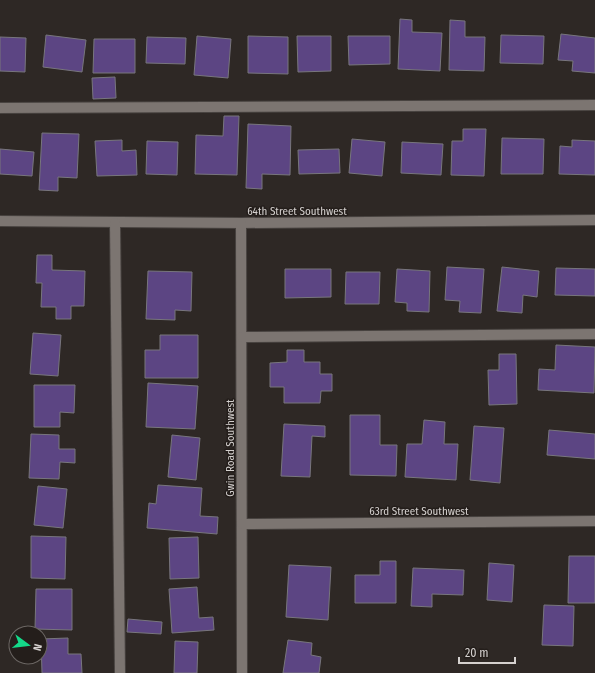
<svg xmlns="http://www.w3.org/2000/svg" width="595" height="673" viewBox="0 0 595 673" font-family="'Fira Sans Condensed',sans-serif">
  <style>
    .building { fill: #5c4583; stroke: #78767d }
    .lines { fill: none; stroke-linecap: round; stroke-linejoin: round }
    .minor-casing { stroke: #484340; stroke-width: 12 }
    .minor { stroke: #7c7571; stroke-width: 10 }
    .labels { text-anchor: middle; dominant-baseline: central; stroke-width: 3; stroke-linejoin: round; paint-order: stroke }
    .street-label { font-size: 11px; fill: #d5d1cf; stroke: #241e1b }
  </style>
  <rect width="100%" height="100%" fill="#2e2825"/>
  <g class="building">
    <path d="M 400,19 L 412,20 L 412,32 L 442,33 L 440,71 L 398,69 Z"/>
    <path d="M 450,20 L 465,21 L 465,37 L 485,37 L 484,71 L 449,70 Z"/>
    <path d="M 561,34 L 595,38 L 595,73 L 572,71 L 573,61 L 558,60 Z"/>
    <path d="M 46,35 L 86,40 L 82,72 L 43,67 Z"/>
    <path d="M 501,35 L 544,36 L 543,64 L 500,63 Z"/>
    <path d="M 197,36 L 231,39 L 228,78 L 194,75 Z"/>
    <path d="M 248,36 L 288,37 L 288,74 L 248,73 Z"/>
    <path d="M 297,36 L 331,36 L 331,71 L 298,72 Z"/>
    <path d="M 348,36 L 390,36 L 390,64 L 349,65 Z"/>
    <path d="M 0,37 L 26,38 L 25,72 L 0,71 Z"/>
    <path d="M 147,37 L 186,38 L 185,64 L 146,63 Z"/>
    <path d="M 94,39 L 135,39 L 135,73 L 93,73 Z"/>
    <path d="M 115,77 L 116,98 L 93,99 L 92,78 Z"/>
    <path d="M 224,116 L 239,116 L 237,175 L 195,174 L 196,135 L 223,136 Z"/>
    <path d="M 248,124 L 291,126 L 290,175 L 262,174 L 262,189 L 246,188 Z"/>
    <path d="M 463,129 L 486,129 L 484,176 L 451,175 L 452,141 L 463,141 Z"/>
    <path d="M 42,133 L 79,134 L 77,178 L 58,177 L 58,191 L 39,190 Z"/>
    <path d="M 502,138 L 544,139 L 543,174 L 501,174 Z"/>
    <path d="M 352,139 L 385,142 L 382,176 L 349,173 Z"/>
    <path d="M 122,140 L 122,151 L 136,150 L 137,175 L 97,176 L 95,141 Z"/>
    <path d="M 572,140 L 595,141 L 595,175 L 559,174 L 560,146 L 572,147 Z"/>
    <path d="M 147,141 L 178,142 L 177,175 L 146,174 Z"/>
    <path d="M 402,142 L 443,144 L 441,175 L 401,173 Z"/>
    <path d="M 0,149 L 34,152 L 32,176 L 0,174 Z"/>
    <path d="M 339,149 L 340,173 L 299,174 L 298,150 Z"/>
    <path d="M 37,255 L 52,255 L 52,270 L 85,271 L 84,306 L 71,306 L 71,319 L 56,319 L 56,307 L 41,307 L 42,283 L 36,283 Z"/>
    <path d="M 447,267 L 484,269 L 481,313 L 459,312 L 460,301 L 445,300 Z"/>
    <path d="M 502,267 L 539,271 L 537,297 L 523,295 L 522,313 L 497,311 Z"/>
    <path d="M 556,268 L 595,269 L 595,296 L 555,295 Z"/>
    <path d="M 285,269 L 331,269 L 331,297 L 285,298 Z"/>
    <path d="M 397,269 L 430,271 L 429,312 L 407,311 L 407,303 L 395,302 Z"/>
    <path d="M 148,271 L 192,272 L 191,311 L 175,310 L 175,320 L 146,319 Z"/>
    <path d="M 346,272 L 380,272 L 379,304 L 345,304 Z"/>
    <path d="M 33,333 L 61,335 L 58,376 L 30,374 Z"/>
    <path d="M 160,335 L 198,335 L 198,378 L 145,378 L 145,350 L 160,350 Z"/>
    <path d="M 556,345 L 595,347 L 594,393 L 538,390 L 539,369 L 555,370 Z"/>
    <path d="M 287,350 L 304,350 L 304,362 L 320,362 L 320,374 L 332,374 L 332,391 L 321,391 L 320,403 L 284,403 L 284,387 L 270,387 L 270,363 L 287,362 Z"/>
    <path d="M 499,354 L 516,354 L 517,404 L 489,405 L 488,370 L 499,370 Z"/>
    <path d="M 148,383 L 198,386 L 195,429 L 146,427 Z"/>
    <path d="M 34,385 L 75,385 L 74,413 L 60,412 L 60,427 L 34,427 Z"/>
    <path d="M 350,415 L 380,415 L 380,445 L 397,445 L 396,476 L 350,475 Z"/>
    <path d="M 424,420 L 445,422 L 444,444 L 458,444 L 456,480 L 405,477 L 407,444 L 422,444 Z"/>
    <path d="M 284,424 L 325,426 L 325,437 L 312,436 L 310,477 L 281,476 Z"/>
    <path d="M 474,426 L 504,428 L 500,483 L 470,480 Z"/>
    <path d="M 549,430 L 595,434 L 595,459 L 547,455 Z"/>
    <path d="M 31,434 L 59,435 L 59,449 L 75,449 L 75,463 L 60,462 L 59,479 L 29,478 Z"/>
    <path d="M 172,435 L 200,438 L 196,480 L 168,477 Z"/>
    <path d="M 158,485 L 202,488 L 200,516 L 218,517 L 217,534 L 147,528 L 149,503 L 156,504 Z"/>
    <path d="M 38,486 L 67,489 L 63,528 L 34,525 Z"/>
    <path d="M 31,536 L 66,537 L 65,579 L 31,578 Z"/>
    <path d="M 198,537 L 199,578 L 170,579 L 169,538 Z"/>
    <path d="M 569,556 L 595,556 L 595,603 L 568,603 Z"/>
    <path d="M 380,561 L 396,561 L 396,603 L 355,603 L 355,575 L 380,575 Z"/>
    <path d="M 489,563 L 514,565 L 512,602 L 487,600 Z"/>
    <path d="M 289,565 L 331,567 L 328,620 L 286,617 Z"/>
    <path d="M 413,568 L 464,570 L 463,595 L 432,594 L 432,607 L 411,606 Z"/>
    <path d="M 197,587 L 199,618 L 213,617 L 214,630 L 172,633 L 169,589 Z"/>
    <path d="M 36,589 L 72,589 L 72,630 L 35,629 Z"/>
    <path d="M 544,605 L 574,606 L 573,646 L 542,645 Z"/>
    <path d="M 128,619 L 162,622 L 161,634 L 127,632 Z"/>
    <path d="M 68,638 L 68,654 L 81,654 L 82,673 L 42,673 L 41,639 Z"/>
    <path d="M 288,640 L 312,643 L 311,655 L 321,657 L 319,673 L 283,673 Z"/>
    <path d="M 175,641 L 198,642 L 197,673 L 174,673 Z"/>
  </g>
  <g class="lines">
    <g class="minor-casing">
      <g id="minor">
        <path d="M 0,108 L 595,105"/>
        <path d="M 0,221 L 241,223 L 595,220"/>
        <path d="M 115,223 L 120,673"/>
        <path d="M 241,223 L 242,673"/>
        <path d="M 242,337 L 595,334"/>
        <path d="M 242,524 L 595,521"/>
      </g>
    </g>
    <use href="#minor" class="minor"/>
  </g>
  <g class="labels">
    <g class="street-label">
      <text x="297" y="211">64th Street Southwest</text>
      <text transform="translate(230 448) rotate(-90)">Gwin Road Southwest</text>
      <text x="419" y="511">63rd Street Southwest</text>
    </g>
  </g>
  <g transform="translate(28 645) rotate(105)"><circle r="19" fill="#241e1b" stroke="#6b6663"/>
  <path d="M0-3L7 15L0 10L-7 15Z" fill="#14d989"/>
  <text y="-6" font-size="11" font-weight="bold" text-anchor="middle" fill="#d5d1cf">N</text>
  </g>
  <path d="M459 657v6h56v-6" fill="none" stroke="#d5d1cf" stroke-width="2"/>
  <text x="465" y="657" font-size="12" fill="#d5d1cf" stroke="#241e1b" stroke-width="3" paint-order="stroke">20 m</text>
</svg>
